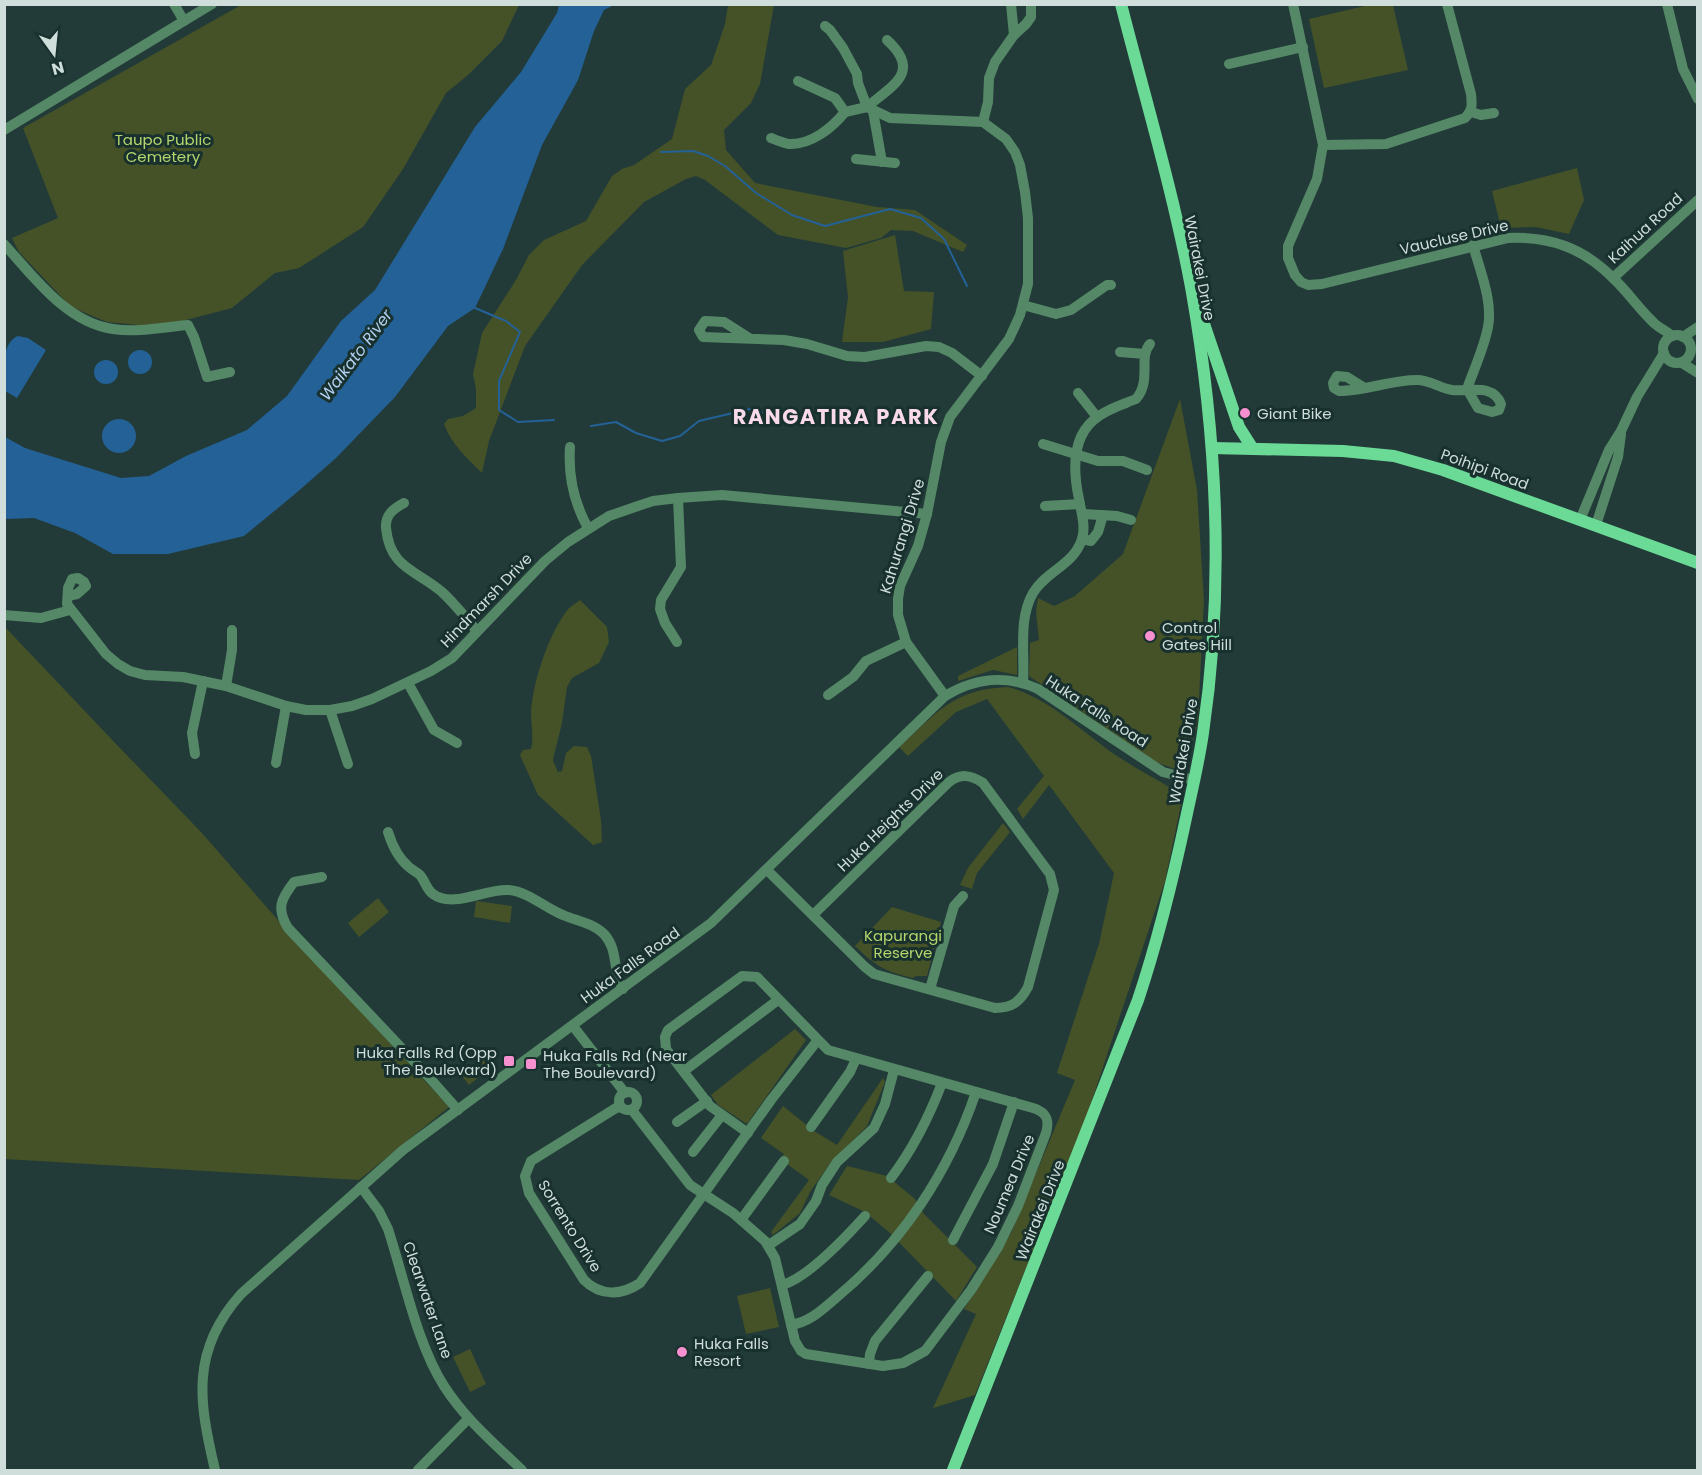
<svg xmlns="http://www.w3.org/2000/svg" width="1702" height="1475" viewBox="0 0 1702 1475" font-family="Poppins,sans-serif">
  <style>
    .green { fill: #455228 }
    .water { fill: #246197 }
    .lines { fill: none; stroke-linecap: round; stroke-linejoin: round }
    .stream { stroke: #246197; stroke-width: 2 }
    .minor { stroke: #558867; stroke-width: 10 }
    .major { stroke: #6ada96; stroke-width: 12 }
    .poi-dot { fill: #f690cf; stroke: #18312e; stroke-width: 2 }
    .labels { text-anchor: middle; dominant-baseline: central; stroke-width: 6; stroke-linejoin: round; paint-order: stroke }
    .park-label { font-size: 15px; fill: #b6d66d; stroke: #18312e }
    .street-label { font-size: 15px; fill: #cfdedb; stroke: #18312e }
    .poi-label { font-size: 15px; fill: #cfdedb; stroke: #18312e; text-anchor: start }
    .water-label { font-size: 16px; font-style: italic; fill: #b2d1f0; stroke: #18312e }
    .district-label { font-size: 21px; font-weight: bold; letter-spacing: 1.5px; fill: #f8daeb; stroke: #18312e }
  </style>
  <rect width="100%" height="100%" fill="#223b38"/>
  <g class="green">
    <path d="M 241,5 L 519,5 L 502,41 L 468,75 L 446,93 L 403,169 L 363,227 L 299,268 L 275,273 L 232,308 L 159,327 L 107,322 L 71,307 L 19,252 L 12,238 L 58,218 L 23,128 Z"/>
    <path d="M 728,5 L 774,5 L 760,84 L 751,103 L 724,130 L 726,150 L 755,183 L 877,207 L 915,210 L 967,245 L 963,252 L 913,231 L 891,230 L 881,238 L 846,248 L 778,235 L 705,180 L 696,176 L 686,179 L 644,202 L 582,265 L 525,346 L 489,441 L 482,473 C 467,458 451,444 444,424 L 448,419 L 463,416 L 476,408 L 476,389 L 473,374 L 482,333 L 516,280 L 529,255 L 544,240 L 586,221 L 612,176 L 622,169 L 634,165 L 672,139 L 685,89 L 711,65 L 725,24 Z"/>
    <path d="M 1369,5 L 1393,5 L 1408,70 L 1324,88 L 1309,19 Z"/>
    <path d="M 1577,168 L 1584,200 L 1569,234 L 1536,227 L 1501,228 L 1492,191 Z"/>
    <path d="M 895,235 L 904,291 L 934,292 L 931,329 L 883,342 L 842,342 L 848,297 L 843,251 Z"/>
    <path d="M 1180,399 L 1197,490 L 1204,600 L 1198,718 L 1186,773 L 1156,762 L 1029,676 L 1030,643 L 1039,640 L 1036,612 L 1038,598 L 1054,606 L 1075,596 L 1123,554 Z"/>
    <path d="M 580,600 L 607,627 L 609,642 L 599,663 L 572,678 L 567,687 L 562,723 L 554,755 L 553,761 L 558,772 L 562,771 L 566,753 L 574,746 L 587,747 L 591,756 L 601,820 L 602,842 L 593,845 L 538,795 L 520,755 L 523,750 L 531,749 C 534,737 531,725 531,712 C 533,682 548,636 566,612 C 569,607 575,604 580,600 Z"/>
    <path d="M 4,626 L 118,746 L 201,832 L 312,959 L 449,1107 L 359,1180 L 5,1159 Z"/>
    <path d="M 1017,647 L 1017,675 L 993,670 L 958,681 L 958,676 Z"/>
    <path d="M 1008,687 C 1049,698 1080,730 1114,754 C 1136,769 1160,781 1183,795 L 1165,881 L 1085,1121 L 975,1395 L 933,1408 L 976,1314 L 964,1309 L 1011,1233 L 1075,1080 L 1057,1073 L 1099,944 L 1114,873 L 1049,785 L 1023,819 L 1017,809 L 1044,776 L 987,699 L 956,712 L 908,756 L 899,747 C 937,713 953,689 1008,687 Z"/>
    <path d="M 1003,823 L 1010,832 L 977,873 L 972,889 L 960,885 L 968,868 Z"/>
    <path d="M 378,898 L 389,912 L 359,937 L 348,923 Z"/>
    <path d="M 476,901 L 512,906 L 510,923 L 474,917 Z"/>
    <path d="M 892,907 L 941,922 L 927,976 L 916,976 L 913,978 C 884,971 877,967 855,946 Z"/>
    <path d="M 795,1029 L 806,1040 L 747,1124 L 718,1105 L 711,1095 Z"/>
    <path d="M 485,1057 L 493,1066 L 469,1085 L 462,1076 Z"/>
    <path d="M 883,1078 L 885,1082 L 867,1126 L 829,1165 L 810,1192 L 800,1213 L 773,1235 L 771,1232 L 809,1180 L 780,1159 L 784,1154 L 761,1138 L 783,1106 L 814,1131 L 837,1145 Z"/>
    <path d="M 847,1166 L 887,1176 L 915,1199 L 924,1214 L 977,1267 L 956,1301 L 890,1233 L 865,1212 L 829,1195 Z"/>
    <path d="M 770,1288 L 779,1327 L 746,1334 L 737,1296 Z"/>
    <path d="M 470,1349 L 486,1384 L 470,1392 L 453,1357 Z"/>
  </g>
  <g class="water">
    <path d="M 559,5 L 614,5 L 604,10 L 594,31 L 578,80 L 542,145 L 503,249 L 475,308 L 448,326 L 395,397 L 336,458 L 295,494 L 244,536 L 168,554 L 113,554 L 75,533 L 34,518 L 5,519 L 5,437 L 25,448 L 121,478 L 149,476 L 186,456 L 247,430 L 287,396 L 341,321 L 375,290 L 475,127 L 521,72 L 557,13 Z"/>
    <path d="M 18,336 L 28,338 L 46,350 L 17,398 L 5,391 C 4,374 0,343 18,336 Z"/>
    <circle cx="140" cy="362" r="12"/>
    <circle cx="106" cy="372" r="12"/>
    <circle cx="119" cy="436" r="17"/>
  </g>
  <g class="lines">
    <g class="stream">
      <path d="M 661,152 L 693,151 L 708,156 L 725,166 L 756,193 L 792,215 L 825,226 L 890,209 L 921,218 L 944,239 L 967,286"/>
      <path d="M 475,308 L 506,321 L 520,332 L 499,381 L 499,410 L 518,422 L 554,420"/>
      <path d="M 591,426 L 616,422 L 636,433 L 662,441 L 680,436 L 699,421 L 750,409 L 784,419"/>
    </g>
    <g class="minor">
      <path d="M 174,4 L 184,21"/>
      <path d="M 1011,4 L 1014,35"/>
      <path d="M 1293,4 L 1323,145 L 1317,179 L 1288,246 L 1288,258 L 1295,275 L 1301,282 L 1308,285 L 1322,284 L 1508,238 C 1550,236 1583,248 1613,278 C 1628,292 1639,309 1654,323 C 1659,328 1667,331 1672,336"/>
      <path d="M 1667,4 L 1683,69 L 1698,99"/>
      <path d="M 825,26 L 830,30 L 843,48 L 857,74 L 858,83 L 867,107"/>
      <path d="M 1229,64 L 1303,47"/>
      <path d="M 798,81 L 835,98 L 845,112"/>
      <path d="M 867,107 C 893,85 922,72 887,40"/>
      <path d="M 873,111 L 882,162"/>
      <path d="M 845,112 L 867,107 L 890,118 L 983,122 L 1006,139 L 1015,152 L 1020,165 L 1025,192 L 1028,218 L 1028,284 L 1020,315 L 1009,339 L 950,417 L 941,442 L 927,514 L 918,546 L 900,586 L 898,599 L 898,615 L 906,642 L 945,696"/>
      <path d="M 1471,112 L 1481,115 L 1494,113"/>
      <path d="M 983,122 L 988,102 L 989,78 L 995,62 L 1014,35 L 1026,24 L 1031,17 L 1031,4"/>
      <path d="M 4,130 L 212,4"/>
      <path d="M 771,138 C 776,140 783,143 789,144 C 811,145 832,128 845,112"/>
      <path d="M 1323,145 L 1386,144 L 1465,118 C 1473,110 1472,105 1471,94 L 1447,4"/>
      <path d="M 856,159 L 895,163"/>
      <path d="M 4,244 C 33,276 67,323 113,329 C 137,333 164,327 188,325 L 194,337 L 207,377 L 230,372"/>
      <path d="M 1613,278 L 1698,200"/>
      <path d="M 1023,305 L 1056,314 L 1071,310 L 1107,285 L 1111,285"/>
      <circle cx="1677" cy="349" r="14"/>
      <path d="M 1683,337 L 1698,327"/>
      <path d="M 749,338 L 724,322 L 705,321 L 699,330 L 703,337 L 784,340 L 807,344 L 847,356 L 865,357 L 926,346 L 939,347 L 952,353 L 982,376"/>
      <path d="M 1120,352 L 1145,354"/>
      <path d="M 1682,363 L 1698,373"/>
      <path d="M 1363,387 L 1347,377 L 1337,376 L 1333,383 L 1334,388 L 1339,391 C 1365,391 1391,380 1417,380 C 1430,380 1440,388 1452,390 C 1469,392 1493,383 1501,404 L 1499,410 L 1492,412 L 1478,408 L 1467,389"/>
      <path d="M 1467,389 C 1474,369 1484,348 1488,327 C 1493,301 1480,271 1473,245"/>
      <path d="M 1078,393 L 1097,417"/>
      <path d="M 1043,444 L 1098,461 L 1123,461 L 1147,470"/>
      <path d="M 570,447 C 568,476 574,503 588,528"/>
      <path d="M 404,503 C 393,509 385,515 386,528 C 390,569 417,570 442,592 C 455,604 466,618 477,631"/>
      <path d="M 1045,506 L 1080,504"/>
      <path d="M 1083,514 L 1117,516 L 1131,520"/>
      <path d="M 1580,520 L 1609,450 L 1621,431 L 1637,397 L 1664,353"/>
      <path d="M 1596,525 L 1618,457 L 1621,434"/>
      <path d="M 1082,539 L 1091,541 L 1098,532 L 1103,515"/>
      <path d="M 68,596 L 77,594 L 86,586 L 84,582 L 78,578 L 72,579 L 68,588 L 67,604 L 106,654 L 118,664 L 130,671 L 145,675 L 183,677 L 226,686 L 286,706 L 306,710 L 330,710 L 352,706 L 372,699 L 431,671 L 452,658 L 545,561 L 568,542 L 609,516 L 635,507 L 653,501 L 678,498 L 722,495 L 927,514"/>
      <path d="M 4,615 L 41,618 L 70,610"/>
      <path d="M 677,642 L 665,623 L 660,609 L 661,600 L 681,567 L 678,498"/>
      <path d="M 1023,682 C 1025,653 1018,619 1033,593 C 1046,571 1074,565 1082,539 C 1086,526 1081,512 1079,499 C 1073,471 1071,434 1099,416 C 1110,408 1124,404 1136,399 C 1152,381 1138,357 1150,344"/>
      <path d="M 408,683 L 434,730 L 457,743"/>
      <path d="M 226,686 L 232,650 L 232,630"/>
      <path d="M 828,695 L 853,677 L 866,661 L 906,642"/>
      <path d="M 330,710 L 348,764"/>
      <path d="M 195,754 L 192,733 L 203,681"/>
      <path d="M 276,763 L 286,706"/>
      <path d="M 388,832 C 392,845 398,858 409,867 C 412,870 417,872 420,875 C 425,881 427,890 433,894 C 453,909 486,888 509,890 C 529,892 545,908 563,915 C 577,921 593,923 604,934 C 619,950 612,972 623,989"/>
      <path d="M 767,870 L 865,967 L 874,974 L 995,1008 C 1012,1008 1020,1002 1028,987 L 1054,890 L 1050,874 L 983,783 C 971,775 961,773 949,782 L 813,915"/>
      <path d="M 322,877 L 294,882 C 281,899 276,908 288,928 L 427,1075 L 458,1110"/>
      <path d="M 930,989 L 954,906 L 963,896"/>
      <path d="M 573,1026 L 625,1093"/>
      <path d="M 684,1071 L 778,1000"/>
      <circle cx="628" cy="1101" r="9"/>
      <path d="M 621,1107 L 616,1108 L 531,1161 L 525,1176 L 529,1193 L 584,1280 C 600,1296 621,1296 640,1283 L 771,1100 L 817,1041"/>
      <path d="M 632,1110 L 690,1185 L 733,1213 L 765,1241 L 775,1258 L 795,1341 L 801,1351 L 806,1354 L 883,1366 L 903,1363 L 925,1351 L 971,1290 L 998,1247 L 1018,1206 L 1046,1133 C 1050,1119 1046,1112 1033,1108 L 828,1050 L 757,977 L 742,976 L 668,1030 L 665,1037 L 666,1049 L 710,1106 L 748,1133"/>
      <path d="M 677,1122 L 707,1101"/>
      <path d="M 811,1127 L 850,1072 L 856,1059"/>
      <path d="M 693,1152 L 722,1115"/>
      <path d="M 891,1178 C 913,1149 929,1117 942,1083"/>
      <path d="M 361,1187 L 379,1211 L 388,1229 C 404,1278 417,1344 444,1386 C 465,1419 495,1444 522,1470"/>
      <path d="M 741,1220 L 784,1161"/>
      <path d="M 953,1240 L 993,1164 L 1014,1102"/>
      <path d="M 769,1245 L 800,1224 L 816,1201 L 822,1185 L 837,1162 L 874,1128 L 885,1104 L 894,1070"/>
      <path d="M 782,1285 C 808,1278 846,1237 865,1216"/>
      <path d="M 791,1325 C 810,1322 823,1309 837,1297 C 902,1243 949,1172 976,1092"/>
      <path d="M 869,1364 L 870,1354 L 875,1341 L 928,1276"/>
      <path d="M 215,1470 C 199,1402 190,1351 241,1294 L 403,1150 L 711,923 L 945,696 C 975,678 1005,674 1038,689 L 1163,772 L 1194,780"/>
      <path d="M 418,1470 L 468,1419"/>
    </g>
    <g class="major">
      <path d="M 1201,315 L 1239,427 L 1253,449"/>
      <path d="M 1212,448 L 1343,451 L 1394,456 L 1443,470 L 1698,563"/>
      <path d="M 953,1470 L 1138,1000 C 1158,940 1173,879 1186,818 C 1192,790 1199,761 1203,733 C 1225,584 1217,434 1191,287 C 1173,191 1145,98 1121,4"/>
    </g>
  </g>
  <g class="poi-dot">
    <circle cx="1245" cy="413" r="6"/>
    <circle cx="1150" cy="636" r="6"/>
    <rect x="503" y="1055" width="12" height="12" rx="3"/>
    <rect x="525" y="1058" width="12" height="12" rx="3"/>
    <circle cx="682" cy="1352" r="6"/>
  </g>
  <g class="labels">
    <g class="park-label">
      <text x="163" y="139">Taupo Public<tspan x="163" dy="17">Cemetery</tspan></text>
      <text x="903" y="935">Kapurangi<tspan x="903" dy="17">Reserve</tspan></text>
    </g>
    <g class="street-label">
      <text transform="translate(1645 228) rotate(-43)">Kaihua Road</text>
      <text transform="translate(1454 237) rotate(-13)">Vaucluse Drive</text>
      <text transform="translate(1200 268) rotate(79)">Wairakei Drive</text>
      <text transform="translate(1485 469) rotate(20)">Poihipi Road</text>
      <text transform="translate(902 536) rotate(-73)">Kahurangi Drive</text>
      <text transform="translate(486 600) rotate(-46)">Hindmarsh Drive</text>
      <text transform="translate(1097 711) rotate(33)">Huka Falls Road</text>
      <text transform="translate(1183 751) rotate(-80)">Wairakei Drive</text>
      <text transform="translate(890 820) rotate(-44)">Huka Heights Drive</text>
      <text transform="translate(630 965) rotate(-36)">Huka Falls Road</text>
      <text transform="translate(1009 1184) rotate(-67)">Noumea Drive</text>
      <text transform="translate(1040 1210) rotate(-68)">Wairakei Drive</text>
      <text transform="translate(570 1226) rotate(58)">Sorrento Drive</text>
      <text transform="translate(428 1300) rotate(71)">Clearwater Lane</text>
    </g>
    <g class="poi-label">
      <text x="1257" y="413">Giant Bike</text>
      <text x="1162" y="627">Control<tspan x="1162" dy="17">Gates Hill</tspan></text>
      <text x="497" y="1052" text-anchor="end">Huka Falls Rd (Opp<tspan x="497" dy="17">The Boulevard)</tspan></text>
      <text x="543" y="1055">Huka Falls Rd (Near<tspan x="543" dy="17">The Boulevard)</tspan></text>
      <text x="694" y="1343">Huka Falls<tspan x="694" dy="17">Resort</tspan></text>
    </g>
    <g class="water-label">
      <text transform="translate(356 355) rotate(-53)">Waikato River</text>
    </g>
    <g class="district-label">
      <text x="836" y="416">RANGATIRA PARK</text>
    </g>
  </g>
  <rect width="1702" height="1475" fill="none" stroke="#cfdedb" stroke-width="12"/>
  <g transform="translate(54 54) rotate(165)" stroke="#18312e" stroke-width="4.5" paint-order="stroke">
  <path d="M0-4.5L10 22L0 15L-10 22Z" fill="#cfdedb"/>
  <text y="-9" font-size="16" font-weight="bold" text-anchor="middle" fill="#cfdedb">N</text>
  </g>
</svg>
